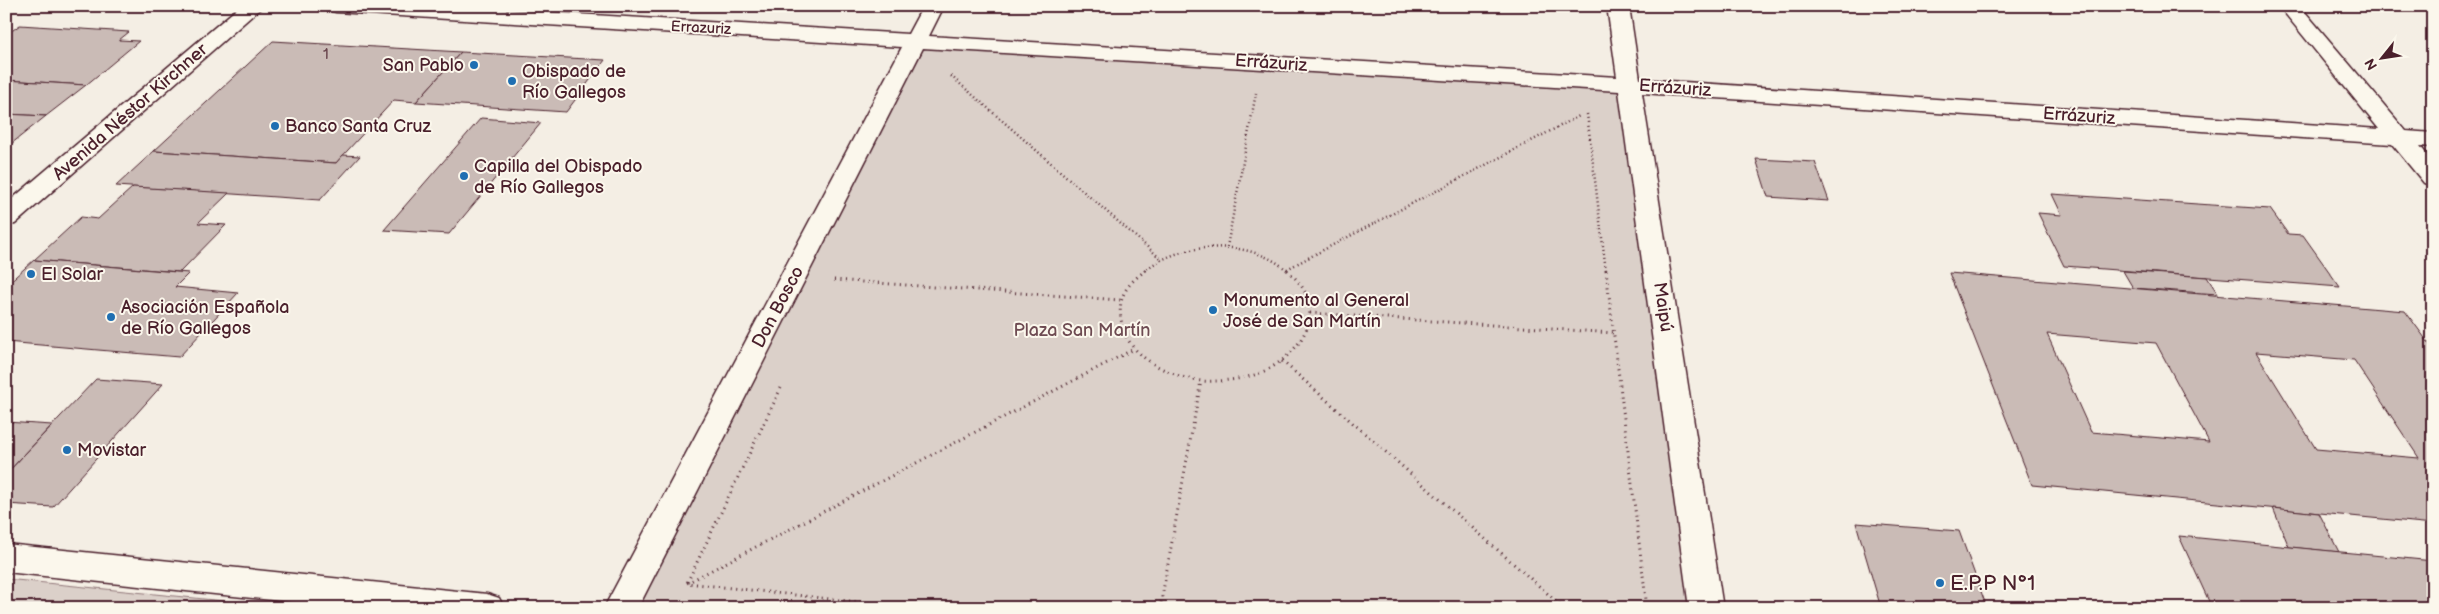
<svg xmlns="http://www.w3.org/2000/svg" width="2439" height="614" viewBox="0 0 2439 614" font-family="'Balsamiq Sans',sans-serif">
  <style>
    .green { fill: #dbd0c9; stroke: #92787a }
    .building { fill: #cabbb6; stroke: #4a1f2b; fill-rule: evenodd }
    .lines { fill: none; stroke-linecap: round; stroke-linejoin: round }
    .street-casing { stroke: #4a1f2b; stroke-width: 3 }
    .secondary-casing { stroke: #4a1f2b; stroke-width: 3 }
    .primary-casing { stroke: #4a1f2b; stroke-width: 3 }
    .path-far1 { stroke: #4a1f2b; stroke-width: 2.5; stroke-dasharray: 1 3; stroke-linecap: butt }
    .path { stroke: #4a1f2b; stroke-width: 3; stroke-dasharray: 1 4.5; stroke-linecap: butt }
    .street { fill: #fbf7ec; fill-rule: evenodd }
    .secondary { fill: #fbf7ec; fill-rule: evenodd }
    .primary { fill: #fbf7ec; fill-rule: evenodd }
    .poi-dot { fill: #1f6fb2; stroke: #fbf7ec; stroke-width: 2 }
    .labels { text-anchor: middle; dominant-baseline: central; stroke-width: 4; stroke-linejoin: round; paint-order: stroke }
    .far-street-label { font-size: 15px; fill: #4a1f2b; stroke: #fbf7ec }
    .number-label { font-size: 15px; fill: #6a464e }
    .street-label { font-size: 18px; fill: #4a1f2b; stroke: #fbf7ec }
    .poi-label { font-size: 18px; fill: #4a1f2b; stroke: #fbf7ec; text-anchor: start }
    .park-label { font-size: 18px; fill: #6e4b52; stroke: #fbf7ec }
    .near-poi-label { font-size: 21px; fill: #4a1f2b; stroke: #fbf7ec; text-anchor: start }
  </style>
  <rect width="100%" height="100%" fill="#f4eee4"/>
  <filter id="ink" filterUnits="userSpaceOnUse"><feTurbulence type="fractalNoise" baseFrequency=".02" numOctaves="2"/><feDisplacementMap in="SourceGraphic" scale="10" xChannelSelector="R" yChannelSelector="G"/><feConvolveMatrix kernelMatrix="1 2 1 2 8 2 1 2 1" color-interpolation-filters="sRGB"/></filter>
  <g filter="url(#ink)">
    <g class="green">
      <path d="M 917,41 L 1631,85 L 1706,608 L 621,608 Z"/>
      <path d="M 6,579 L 293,608 L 6,608 Z"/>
    </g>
    <g class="building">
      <path d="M 20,25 L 129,32 L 119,40 L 139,41 L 86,85 L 6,80 L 6,35 Z"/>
      <path d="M 273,41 L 461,52 L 416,102 L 394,100 L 336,163 L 154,151 Z"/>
      <path d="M 461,52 L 605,60 L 566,112 L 416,102 Z"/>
      <path d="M 6,80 L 86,85 L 46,116 L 6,114 Z"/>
      <path d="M 6,114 L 46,116 L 6,148 Z"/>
      <path d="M 481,118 L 541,123 L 449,234 L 384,230 Z"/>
      <path d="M 154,151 L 336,163 L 343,155 L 360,156 L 320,200 L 116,186 Z"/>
      <path d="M 1756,159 L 1815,162 L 1829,201 L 1768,197 Z"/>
      <path d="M 133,187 L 229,193 L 198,223 L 226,225 L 180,272 L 34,260 L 81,217 L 98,219 Z"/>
      <path d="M 2052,194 L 2270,209 L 2288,234 L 2303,235 L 2340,287 L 2064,266 L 2038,213 L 2062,215 Z"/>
      <path d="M 34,260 L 189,273 L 175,287 L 238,293 L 179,357 L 6,342 L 6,285 Z"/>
      <path d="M 2123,271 L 2207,277 L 2218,294 L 2133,288 Z"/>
      <path d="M 1949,273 L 2405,311 L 2433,349 L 2433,524 L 2032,485 ZM 2047,334 L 2156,343 L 2209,442 L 2091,432 ZM 2256,352 L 2354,360 L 2419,458 L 2316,449 Z"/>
      <path d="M 96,379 L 163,384 L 53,507 L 6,504 L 6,474 Z"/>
      <path d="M 6,422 L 52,425 L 6,474 Z"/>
      <path d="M 2273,508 L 2319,513 L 2339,552 L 2289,547 Z"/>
      <path d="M 1856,523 L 1959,531 L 1987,608 L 1881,608 Z"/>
      <path d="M 2179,536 L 2433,561 L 2433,608 L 2212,608 Z"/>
    </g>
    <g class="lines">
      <g class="street-casing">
        <path id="street" d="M 326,6 L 445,6 L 908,34 L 923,6 L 944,6 L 929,36 L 1617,77 L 1607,6 L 1629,6 L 1640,79 L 2379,129 L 2279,6 L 2300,6 L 2406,131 L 2433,133 L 2433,147 L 2420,146 L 2433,162 L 2433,186 L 2424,183 L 2392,144 L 1642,93 L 1723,608 L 1689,608 L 1619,91 L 923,48 L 638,608 L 604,608 L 902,47 L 336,12 L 329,10 Z"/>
      </g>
      <g class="secondary-casing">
        <path id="secondary" d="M 240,6 L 263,6 L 15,224 L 6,226 L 6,204 Z"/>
      </g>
      <g class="primary-casing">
        <path id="primary" d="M 6,544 L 487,594 L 499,598 L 504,608 L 348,608 L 6,572 Z"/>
      </g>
      <g class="path-far1">
        <path d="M 951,76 L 1160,258"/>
        <path d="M 1587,114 L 1606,271"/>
        <path d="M 1227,247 L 1256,93"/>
        <path d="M 1287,269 L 1581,115"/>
        <path d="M 1144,271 C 1181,241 1251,238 1288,271"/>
      </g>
      <g class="path">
        <path d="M 1146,270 C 1126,285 1116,298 1122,324 C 1126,343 1140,357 1157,366 C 1174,375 1195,383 1215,381 C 1228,381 1247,378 1260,373 C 1288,362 1319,330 1307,297 C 1303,285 1295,278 1287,270"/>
        <path d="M 1606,270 L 1647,608"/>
        <path d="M 834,280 L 1120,300"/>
        <path d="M 1310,313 L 1614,333"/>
        <path d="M 1282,361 L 1564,608"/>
        <path d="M 781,388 L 687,583 L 911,608"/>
        <path d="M 687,583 L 1132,350"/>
        <path d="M 1160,608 L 1201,381"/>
      </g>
      <use href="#street" class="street"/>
      <use href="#secondary" class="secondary"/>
      <use href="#primary" class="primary"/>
    </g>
  </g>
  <g class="poi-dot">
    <circle cx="474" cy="65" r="5"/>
    <circle cx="512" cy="81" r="5"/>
    <circle cx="275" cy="126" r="5"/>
    <circle cx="464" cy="176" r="5"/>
    <circle cx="31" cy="274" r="5"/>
    <circle cx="1213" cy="310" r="5"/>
    <circle cx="111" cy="317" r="5"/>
    <circle cx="67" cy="450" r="5"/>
    <circle cx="1940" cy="583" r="5"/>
  </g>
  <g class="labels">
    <g class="far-street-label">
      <text transform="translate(701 28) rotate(3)">Errazuriz</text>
    </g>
    <g class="number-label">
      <text x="326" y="54">1</text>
    </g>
    <g class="street-label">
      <text transform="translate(1271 63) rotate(4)">Errázuriz</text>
      <text transform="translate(1675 88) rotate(4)">Errázuriz</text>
      <text transform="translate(130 112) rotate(-41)">Avenida Néstor Kirchner</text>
      <text transform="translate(2079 116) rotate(4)">Errázuriz</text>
      <text transform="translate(778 307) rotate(-62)">Don Bosco</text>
      <text transform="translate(1663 307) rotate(82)">Maipú</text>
    </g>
    <g class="poi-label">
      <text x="464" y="65" text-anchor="end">San Pablo</text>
      <text x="522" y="71">Obispado de<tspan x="522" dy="21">Río Gallegos</tspan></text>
      <text x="285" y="126">Banco Santa Cruz</text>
      <text x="474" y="166">Capilla del Obispado<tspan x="474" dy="21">de Río Gallegos</tspan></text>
      <text x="41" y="274">El Solar</text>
      <text x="1223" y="300">Monumento al General<tspan x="1223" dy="21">José de San Martín</tspan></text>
      <text x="121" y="307">Asociación Española<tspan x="121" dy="21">de Río Gallegos</tspan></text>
      <text x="77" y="450">Movistar</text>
    </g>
    <g class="park-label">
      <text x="1082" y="330">Plaza San Martín</text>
    </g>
    <g class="near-poi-label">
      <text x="1950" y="583">E.P.P N°1</text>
    </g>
  </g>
  <rect width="2439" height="614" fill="none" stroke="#fbf7ec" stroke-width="25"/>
  <rect x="12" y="12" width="2414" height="589" fill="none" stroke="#4a1f2b" stroke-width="2" filter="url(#ink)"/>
  <g transform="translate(2382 58) rotate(240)" stroke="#fbf7ec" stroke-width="4" paint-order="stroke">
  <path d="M0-4L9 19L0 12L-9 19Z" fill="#4a1f2b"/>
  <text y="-8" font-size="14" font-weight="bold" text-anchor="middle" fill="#4a1f2b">N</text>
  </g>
</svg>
